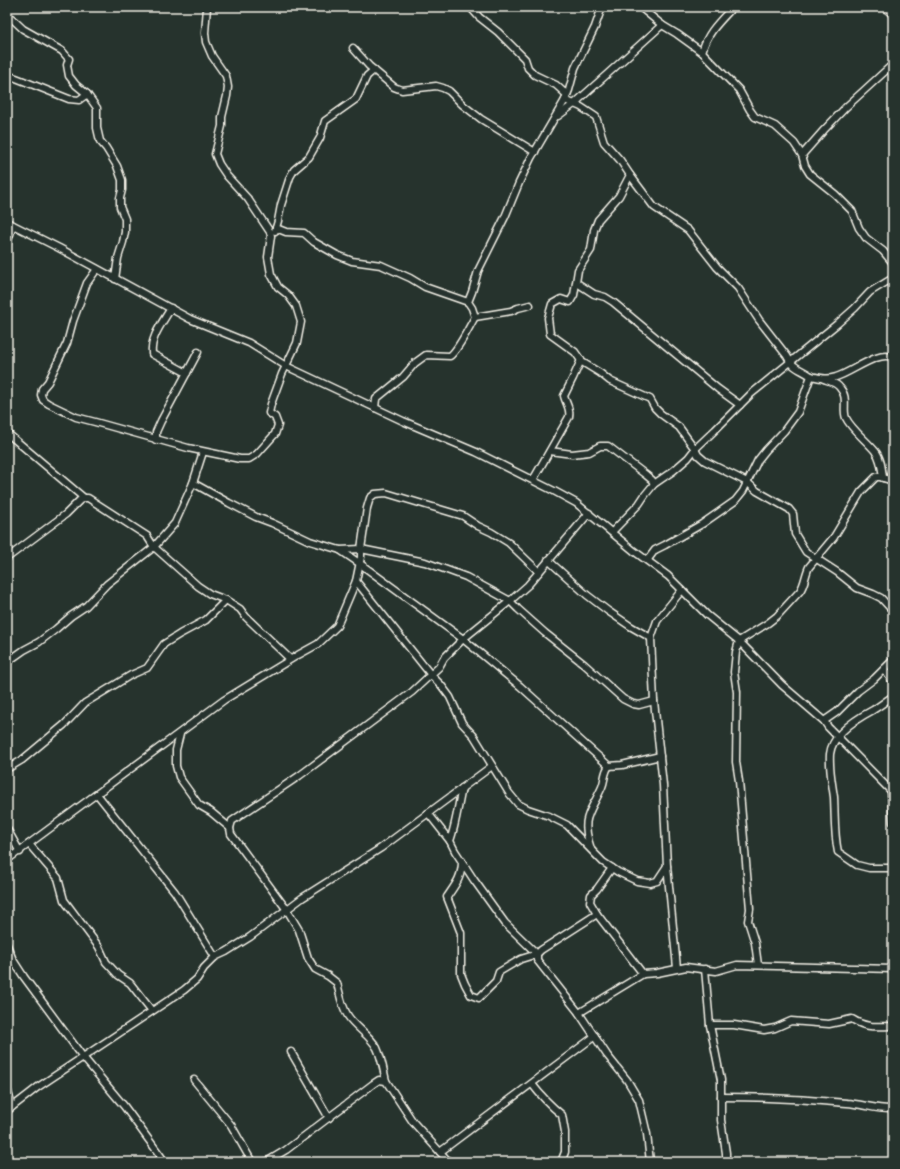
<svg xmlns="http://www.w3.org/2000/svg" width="900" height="1169" viewBox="0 0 900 1169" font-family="Sriracha,sans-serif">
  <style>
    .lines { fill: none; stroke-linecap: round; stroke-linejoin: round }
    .minor-casing { stroke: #f4f1e8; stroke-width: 9 }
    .minor { stroke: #26332d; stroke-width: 6 }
  </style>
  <rect width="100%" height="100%" fill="#26332d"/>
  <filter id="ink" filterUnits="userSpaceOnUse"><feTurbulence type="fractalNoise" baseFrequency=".025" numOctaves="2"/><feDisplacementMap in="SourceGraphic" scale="8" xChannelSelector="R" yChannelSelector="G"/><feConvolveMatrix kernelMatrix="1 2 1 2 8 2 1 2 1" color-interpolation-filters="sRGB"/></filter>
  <g filter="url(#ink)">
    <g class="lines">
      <g class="minor-casing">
        <g id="minor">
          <path d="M 470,7 L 479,17 L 498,32 L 525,59 L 528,68 L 535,75 L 556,85 L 567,95"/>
          <path d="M 640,7 L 662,25 L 677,34 L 702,52 L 739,90 L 750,110 L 755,117 L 775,126 L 794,143 L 802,155 L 805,166 L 810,174 L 835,194 L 852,211 L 859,228 L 866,238 L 883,251 L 893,263"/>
          <path d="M 884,7 L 893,15"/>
          <path d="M 7,14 L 23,29 L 62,51 L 69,59 L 67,65 L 69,76 L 76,85 L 87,94 L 97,108 L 97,128 L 100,141 L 106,148 L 117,166 L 122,180 L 122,190 L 120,198 L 120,207 L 125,219 L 125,232 L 123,242 L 118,258 L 115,279"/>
          <path d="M 353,48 L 369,66 L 394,87 L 402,90 L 436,86 L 443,88 L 449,91 L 463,105 L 481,119 L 535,152"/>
          <path d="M 702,52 C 707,33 719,22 733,7"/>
          <path d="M 7,75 L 16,78 L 69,99 L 79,100 L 87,94"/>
          <path d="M 565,100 L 581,107 L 596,117 L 604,142 L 620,160 L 630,175 L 619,196 L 598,220 L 594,230 L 591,250 L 578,270 L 574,295 L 570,302 L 561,299 L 552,304 L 548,318 L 550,334 L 575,352 L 582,362 L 600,373 L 610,381 L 650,399 L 655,408 L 661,414 L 679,427 L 695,449 L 698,455 L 705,461 L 747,482 L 757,491 L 789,509 L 793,514 L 795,534 L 806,552 L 837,572 L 857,588 L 873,594 L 881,598 L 893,611"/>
          <path d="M 558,116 L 574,104 L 662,25"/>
          <path d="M 802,155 L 824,130 L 846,107 L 893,64"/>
          <path d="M 630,175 L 654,207 L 688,230 L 717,267 L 738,288 L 759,320 L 787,356 C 792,368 801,369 811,376 L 798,412 L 784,431 L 766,450 L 758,460 L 743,491 L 735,501 L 702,524 L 665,545 L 655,550 L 649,558 L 648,561"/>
          <path d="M 7,222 L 59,248 L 190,319 L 249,343 L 286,366 L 403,421 L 476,452 L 554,491 L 576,503 L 634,551 L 668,576 L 707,615 L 739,641 L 782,685 L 824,721 L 828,727 L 893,793"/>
          <path d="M 276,228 L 286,232 L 304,233 L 314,242 L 337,255 L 352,261 L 381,265 L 410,278 L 425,287 L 468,302"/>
          <path d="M 275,231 L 278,221 L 281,205 L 290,177 L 294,170 L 309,157 L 320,138 L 325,121 L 356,99 L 367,76 L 374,70"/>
          <path d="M 7,244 L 13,225"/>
          <path d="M 97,269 L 87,283 L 73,321 L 67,343 L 48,382 L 42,389 L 41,395 L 43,400 L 49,404 L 76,417 L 95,422 L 188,448 L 240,459 L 249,459 L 257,454 L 275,434 L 278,425 L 275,417 L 269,413 L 271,404 L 282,374 L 297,343 L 301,322 L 296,306 L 288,295 L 278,287 L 271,274 L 268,257 L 271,236 L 270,232 L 248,199 L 227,176 L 219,164 L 215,154 L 222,126 L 222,117 L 227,96 L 228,87 L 226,76 L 212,56 L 206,42 L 205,33 L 207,7"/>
          <path d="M 577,283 L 594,294 L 605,297 L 613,302 L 718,389 L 740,405"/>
          <path d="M 171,308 C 163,322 150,337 152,354 L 187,373"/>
          <path d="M 475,317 L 511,311 L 518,308 L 530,305"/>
          <path d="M 811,376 C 821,378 826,380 836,377 C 851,373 880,349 893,358"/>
          <path d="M 824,379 C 829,381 837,383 840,388 C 849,398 842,408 846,418 C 851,429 867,441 875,451 C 881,458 882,469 883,478"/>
          <path d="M 375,408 L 376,399 L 403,377 L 415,363 L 426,355 L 450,356 C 459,349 469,327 475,317 L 472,308 L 468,302 L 472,292 L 478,271 L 505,217 L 519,183 L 531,158 L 565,100 L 569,90 L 575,68 L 595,27 L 602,7"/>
          <path d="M 7,433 L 84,498"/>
          <path d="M 156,440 L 156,432 L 161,421 L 198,352"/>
          <path d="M 550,451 L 572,454 L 589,452 L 600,446 L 608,446 L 646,475 L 652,480 L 654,484"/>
          <path d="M 533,480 L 569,417 C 571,409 566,404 564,396 L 573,378 L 581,360"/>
          <path d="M 193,483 L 229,503 L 256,517 L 272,523 L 310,541 L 340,550 L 361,549 L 425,562 L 466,577 L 510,601 L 518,609 L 545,633 L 584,664 L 623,699 L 633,704 L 639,705 L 654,701"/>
          <path d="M 612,532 L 639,504 L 645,495 L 654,484 L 673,471 L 688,458 L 695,449 L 715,430 L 751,394 L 837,324 L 855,308 L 870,292 L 893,278"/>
          <path d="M 340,550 L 359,563 L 463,639 L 520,686 L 609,766 L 622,765 L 660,756"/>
          <path d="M 7,558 L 66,514 L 80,500 L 84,498 L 88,498 L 147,536 L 154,547 L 198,586 L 210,594 L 226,600 L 240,609 L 246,617 L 290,659"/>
          <path d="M 548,560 L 587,595 L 608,611 L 630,626 L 651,638"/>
          <path d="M 356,581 L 431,675 L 441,685 L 450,697 L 462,723 L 474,736 L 509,793 L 518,804 L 528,809 L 549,816 L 567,825 L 603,862 L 618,872 L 637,881 L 650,883 L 657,881 L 667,866"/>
          <path d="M 7,662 L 24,650 L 39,642 L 56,629 L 71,616 L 86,606 L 107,584 L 154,547 L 175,523 L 193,483 L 203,452"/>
          <path d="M 884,669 L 893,682"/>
          <path d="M 893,696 C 886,701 880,706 873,710 C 856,719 832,734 830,754 C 829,769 832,783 834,797 C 835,815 834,834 838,852 L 857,865 L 869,868 L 893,868"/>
          <path d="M 824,721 L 837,712 L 858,691 L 874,679 L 893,660"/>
          <path d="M 180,734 L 176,750 L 176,766 L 179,777 L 199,805 L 211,812 L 230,828"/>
          <path d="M 7,769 L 22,760 L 64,725 L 85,703 L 131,675 L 147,668 L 164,644 L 180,634 L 206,620 L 226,600"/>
          <path d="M 891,791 L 893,822"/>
          <path d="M 97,794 L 175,892 L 215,957"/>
          <path d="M 428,813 L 450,841"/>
          <path d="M 7,829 L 20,852"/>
          <path d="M 29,844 L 58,878 L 64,900 L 99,947 L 106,962 L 118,975 L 130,983 L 152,1011"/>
          <path d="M 591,849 C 580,817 590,814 602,787 C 605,780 604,772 609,766"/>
          <path d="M 7,860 L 224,700 L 298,655 L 318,644 L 337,626 L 356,581 L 361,557 L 361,549 L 367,508 L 370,498 L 375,494 L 386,493 L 463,516 L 478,526 L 491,532 L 509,543 L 539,572"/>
          <path d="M 462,861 C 462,877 456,884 447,897 L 461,933 L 461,974 L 465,984 L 471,995 L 479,998 L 496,981 L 499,972 L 521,959 L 537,954 L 505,923 L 474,880 L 455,851 L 450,841 C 456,824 458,806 462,788"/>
          <path d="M 612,868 L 597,889 L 591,895 L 590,902 L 597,914 L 643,974"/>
          <path d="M 597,914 L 541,950 L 537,954 L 537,960 L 579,1013 L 607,1055 L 627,1080 L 639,1100 L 647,1134 L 650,1162"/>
          <path d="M 7,945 L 13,960 L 24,977 L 83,1057 L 124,1106 L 165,1162"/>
          <path d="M 758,965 L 755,943 L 748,921 L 750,909 L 739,781 L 736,762 L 737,692 L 734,672 L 736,652 L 739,641 L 768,623 L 777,616 L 800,591 C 805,584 805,575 809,567 L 834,537 L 861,492 L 876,477 L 880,477 L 893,481"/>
          <path d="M 677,968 L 667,866 L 663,785 L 654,701 L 651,638 L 657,621 L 682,590"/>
          <path d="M 705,969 L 710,1025 L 721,1080 L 721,1120 L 726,1153 L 726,1162"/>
          <path d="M 579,1013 L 643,974 L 657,973 L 686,967 L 716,971 L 737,965 L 893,969"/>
          <path d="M 710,1025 L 734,1025 L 764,1030 L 775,1028 L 791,1021 L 829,1024 L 852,1019 C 867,1029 877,1026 893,1026"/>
          <path d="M 291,1052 L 329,1118"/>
          <path d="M 194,1080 L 231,1125 L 252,1162"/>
          <path d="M 386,1081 C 384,1072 381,1056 377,1048 C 370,1035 356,1028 348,1016 C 341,1005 340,994 337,983 L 328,976 L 315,969 L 308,958 L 299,930 L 287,910 L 231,834 L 230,828 L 232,821 L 299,776 L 412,692 L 439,667 L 444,658 L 463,639 L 510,601 L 528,585 L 589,513"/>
          <path d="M 532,1084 C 541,1096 551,1106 562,1115 L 565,1132 L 565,1152 L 561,1162"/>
          <path d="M 7,1088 L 12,1107"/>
          <path d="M 721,1097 C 763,1097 805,1099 847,1103 C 862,1104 878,1110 893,1109"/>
          <path d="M 7,1111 L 38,1087 L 184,990 L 197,979 L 204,968 L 215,957 L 226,952 L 250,937 L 302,898 L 381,848 L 492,766"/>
          <path d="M 440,1152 L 595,1036"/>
          <path d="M 266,1162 L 286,1150 L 373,1084 L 379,1080 L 386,1081 L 413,1122 L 449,1162"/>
        </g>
      </g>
      <use href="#minor" class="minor"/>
    </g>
  </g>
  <rect width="900" height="1169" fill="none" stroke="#26332d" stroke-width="24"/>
  <rect x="12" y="12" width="876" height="1145" fill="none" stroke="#f4f1e8" stroke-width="1.5" filter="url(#ink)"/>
</svg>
